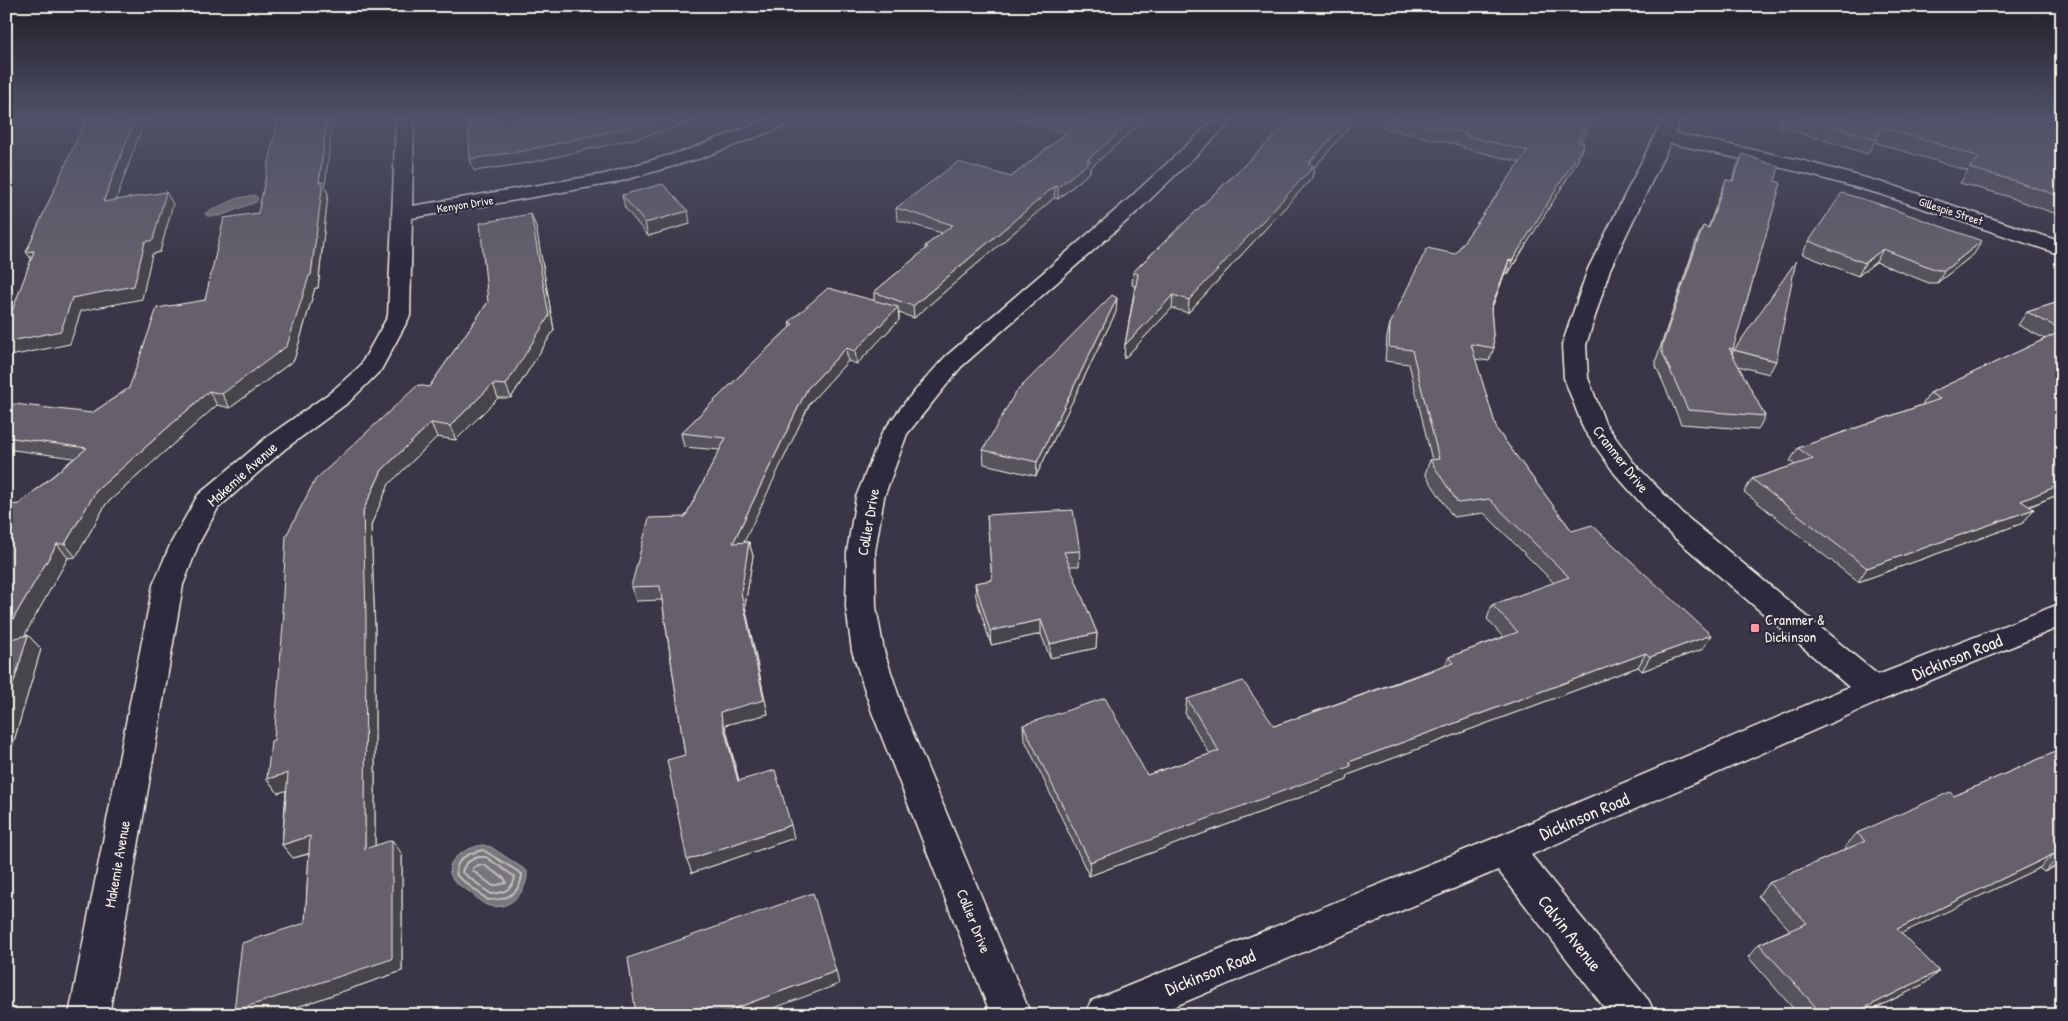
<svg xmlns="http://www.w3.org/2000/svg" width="2068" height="1021" viewBox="0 0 2068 1021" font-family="'Patrick Hand',sans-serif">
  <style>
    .water { fill: #78747b; stroke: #aaa6a7 }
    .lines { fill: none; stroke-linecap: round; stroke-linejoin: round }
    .shore { stroke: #c2bfbc; stroke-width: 2 }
    .minor-casing { stroke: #f4f1e8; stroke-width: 3 }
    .minor { fill: #2f2a3d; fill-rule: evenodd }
    .wall { fill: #57535d; stroke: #f4f1e8 }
    .shaded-wall { fill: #47444c; stroke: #f4f1e8 }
    .building { fill: #65616c; stroke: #f4f1e8 }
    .poi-dot { fill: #ff9aa2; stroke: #2f2a3d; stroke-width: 2 }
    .labels { text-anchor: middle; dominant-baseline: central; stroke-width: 4.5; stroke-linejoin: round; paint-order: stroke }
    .far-street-label { font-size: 12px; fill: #f4f1e8; stroke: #2f2a3d }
    .street-label { font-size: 15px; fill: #f4f1e8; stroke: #2f2a3d }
    .poi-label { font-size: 15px; fill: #f4f1e8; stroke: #2f2a3d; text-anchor: start }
    .near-street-label { font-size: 18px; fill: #f4f1e8; stroke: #2f2a3d }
  </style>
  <rect width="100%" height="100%" fill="#3b3647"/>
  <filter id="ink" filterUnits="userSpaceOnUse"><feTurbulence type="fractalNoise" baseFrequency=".02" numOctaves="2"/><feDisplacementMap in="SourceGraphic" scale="10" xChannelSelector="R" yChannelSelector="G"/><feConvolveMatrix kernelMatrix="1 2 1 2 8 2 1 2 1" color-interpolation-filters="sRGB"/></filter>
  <g filter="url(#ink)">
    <g class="water">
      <path d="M 254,195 L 258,198 L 256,202 L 220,216 L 207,216 L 205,213 L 238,198 Z"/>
      <path d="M 482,845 L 491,847 L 527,871 C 529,891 508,913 487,905 C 481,903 476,897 471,893 C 466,889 457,885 453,879 C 439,861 469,847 482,845 Z"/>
    </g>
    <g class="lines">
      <g class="shore">
        <path d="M 483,850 L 522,874 C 521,894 506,900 488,900 L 457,876 C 453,859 469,853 483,850 Z"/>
        <path d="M 479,857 L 486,857 L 515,877 C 513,890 503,893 491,894 L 462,872 C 464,863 471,859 479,857 Z"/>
        <path d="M 478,865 L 484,865 L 505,879 L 506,883 L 493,886 L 473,871 L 473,868 Z"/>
      </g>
      <g class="minor-casing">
        <g id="minor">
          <path d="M 396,119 L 414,119 L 412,206 L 605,174 L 687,150 L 769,119 L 794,119 L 792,123 L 701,158 L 614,183 L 412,218 L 410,316 L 381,370 L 349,402 L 285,449 L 218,508 L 199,543 L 183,585 L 109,1015 L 69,1015 L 153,585 L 171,543 L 198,495 L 267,437 L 331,392 L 360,366 L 388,316 Z"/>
          <path d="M 1215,119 L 1234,119 L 1138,211 L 961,367 L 907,434 L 884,497 L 875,552 L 876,607 L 884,651 L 904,712 L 1031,1015 L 991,1015 L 872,712 L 852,651 L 846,607 L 847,552 L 856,497 L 882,433 L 906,401 L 945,357 L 1124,203 Z"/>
          <path d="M 1663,119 L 1681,119 L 1674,133 L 1804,161 L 1894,186 L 2062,242 L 2062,255 L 1880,194 L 1800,172 L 1670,143 L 1610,269 L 1586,345 L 1588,378 L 1605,423 L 1633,462 L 1682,513 L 1878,675 L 2062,603 L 2062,626 L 1885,699 L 1531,855 L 1649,1001 L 1655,1015 L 1610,1015 L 1498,870 L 1154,1015 L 1085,1015 L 1091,1001 L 1492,839 L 1849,687 L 1662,527 L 1615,474 L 1584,430 L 1564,378 L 1562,345 L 1588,269 Z"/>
        </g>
      </g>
      <use href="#minor" class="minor"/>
    </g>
    <g class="wall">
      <path d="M 1017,119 L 1146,119 L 1090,168 L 1090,172 L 1058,199 L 1054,198 L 914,318 L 899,313 L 899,320 L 857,364 L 848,361 L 810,403 L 743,542 L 749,542 L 753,556 L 745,606 L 768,714 L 725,725 L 739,781 L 794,838 L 692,873 L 685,755 L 662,600 L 636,601 L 631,587 L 685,517 L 720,450 L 684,447 L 681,433 L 790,327 L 789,322 L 874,300 L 874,292 L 925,250 L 925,246 L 942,233 L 897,220 L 896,208 L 1011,177 L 1066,133 Z"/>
      <path d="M 1292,119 L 1356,119 L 1314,168 L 1312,178 L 1188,313 L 1172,308 L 1124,359 L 1125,345 L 1135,286 L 1132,285 L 1133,272 Z"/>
      <path d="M 1384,119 L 1594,119 L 1581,142 L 1580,155 L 1573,169 L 1508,274 L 1505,273 L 1491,309 L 1494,348 L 1489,361 L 1475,359 L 1497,430 L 1572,531 L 1703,649 L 1642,671 L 1638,667 L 1348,775 L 1347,780 L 1089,876 L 1024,738 L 1023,725 L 1147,775 L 1210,754 L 1185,713 L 1187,699 L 1274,726 L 1445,665 L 1449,657 L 1503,637 L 1487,619 L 1492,605 L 1554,583 L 1484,513 L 1453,517 L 1425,474 L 1430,460 L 1432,460 L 1409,364 L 1385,361 L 1387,337 L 1390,324 L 1455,254 L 1520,162 L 1463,148 L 1464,146 L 1383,128 Z"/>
      <path d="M 1780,119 L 2060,119 L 2054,140 L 2062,142 L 2062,216 L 2003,195 L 1960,183 L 1968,171 L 1874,142 L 1868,154 L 1778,126 Z"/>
      <path d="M 1743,154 L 1733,349 L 1731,353 L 1732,354 L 1734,350 L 1776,361 L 1769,374 L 1738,366 L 1765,416 L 1758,430 L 1681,424 L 1656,366 L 1656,360 L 1697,239 L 1703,226 L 1708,228 L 1721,192 L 1726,180 L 1732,181 L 1737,166 Z"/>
      <path d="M 325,187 L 328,194 L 318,288 L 315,288 L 294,360 L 230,408 L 217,405 L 106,504 L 76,557 L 68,558 L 24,636 L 28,635 L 41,649 L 11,751 L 6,752 L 6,509 L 19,504 L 74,458 L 6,449 L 6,410 L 92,413 L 129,388 L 205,300 L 258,213 Z"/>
      <path d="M 622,195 L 690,224 L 648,236 L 625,208 Z"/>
      <path d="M 531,214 L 536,227 L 554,330 L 511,398 L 498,398 L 456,440 L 437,437 L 389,484 L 371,525 L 375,630 L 375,846 L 402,854 L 402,971 L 274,1015 L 238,1015 L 234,1011 L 305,923 L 309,854 L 293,858 L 282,845 L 286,790 L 278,793 L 267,779 L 274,740 L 429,387 L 488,302 Z"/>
      <path d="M 1809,241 L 1974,254 L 1937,283 L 1929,283 L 1876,262 L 1858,276 L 1802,254 Z"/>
      <path d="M 2062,301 L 2062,493 L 2029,507 L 2034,509 L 2023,523 L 1858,582 L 1744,492 L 1752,479 L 1795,465 L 1790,461 L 1798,448 L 1922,405 L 1930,393 L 2045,339 L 2018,325 L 2027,312 Z"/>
      <path d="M 1116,312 L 1036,476 L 984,464 L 983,450 Z"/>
      <path d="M 987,515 L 1080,551 L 1079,566 L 1069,566 L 1097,633 L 1096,648 L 1050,658 L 1041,634 L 991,645 L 976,597 L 975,583 L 992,580 Z"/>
      <path d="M 2062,749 L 2062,863 L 2044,872 L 2039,868 L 1901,933 L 1939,971 L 1924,984 L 1862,1015 L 1799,1015 L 1748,957 L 1759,944 L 1790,930 L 1758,896 L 1769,883 L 1847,849 L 1845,847 L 1857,833 L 1954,796 Z"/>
    </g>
    <g class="shaded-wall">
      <path d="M 135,119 L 145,119 L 111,214 L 103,202 Z"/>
      <path d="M 327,119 L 333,119 L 325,187 L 328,194 L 318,288 L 315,288 L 294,360 L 230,408 L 222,394 L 319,183 Z"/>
      <path d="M 660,119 L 701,119 L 691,123 L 634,139 L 528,163 L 474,171 L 470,159 Z"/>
      <path d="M 1134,119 L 1146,119 L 1090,168 L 1090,172 L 1058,199 L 1058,187 L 1087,160 Z"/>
      <path d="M 1348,119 L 1356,119 L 1314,168 L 1312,178 L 1188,313 L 1189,300 Z"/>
      <path d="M 1591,119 L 1594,119 L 1574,154 L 1578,142 Z"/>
      <path d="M 1584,143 L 1580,155 L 1573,169 L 1508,274 L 1512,261 Z"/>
      <path d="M 1055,186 L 1054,198 L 914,318 L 913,306 Z"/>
      <path d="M 166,192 L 173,204 L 160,252 L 152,254 L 142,299 L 81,311 L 70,344 L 10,356 L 6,351 L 6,342 L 72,298 L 145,242 Z"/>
      <path d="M 688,211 L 690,224 L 648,236 L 645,223 Z"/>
      <path d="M 531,214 L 536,227 L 554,330 L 511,398 L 506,385 Z"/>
      <path d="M 1982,241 L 1974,254 L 1937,283 L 1945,270 Z"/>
      <path d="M 1883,249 L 1876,262 L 1858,276 L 1865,263 Z"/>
      <path d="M 34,251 L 35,264 L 26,252 Z"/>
      <path d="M 1509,260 L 1505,273 L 1487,321 L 1491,308 Z"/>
      <path d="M 1173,295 L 1172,308 L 1124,359 L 1125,345 Z"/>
      <path d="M 1117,298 L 1116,312 L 1036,476 L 1037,462 Z"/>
      <path d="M 898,307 L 899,320 L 857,364 L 855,351 Z"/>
      <path d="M 846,348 L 848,361 L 810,403 L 737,557 L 733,543 L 807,389 Z"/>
      <path d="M 493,384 L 498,398 L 456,440 L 450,426 Z"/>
      <path d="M 209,391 L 217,405 L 106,504 L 76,557 L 65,544 L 96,491 Z"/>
      <path d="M 431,423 L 437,437 L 389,484 L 371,525 L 375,630 L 375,862 L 365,849 L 363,511 L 382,470 Z"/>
      <path d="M 2062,484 L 2062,493 L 2010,514 L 2021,501 Z"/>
      <path d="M 2034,509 L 2023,523 L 1858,582 L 1867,568 Z"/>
      <path d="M 749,542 L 753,556 L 745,606 L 768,714 L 725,725 L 742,795 L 720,712 Z"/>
      <path d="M 57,544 L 68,558 L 13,656 L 6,649 L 6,631 Z"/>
      <path d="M 1041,620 L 1041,634 L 991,645 L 990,631 Z"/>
      <path d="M 1097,633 L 1096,648 L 1050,658 L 1050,644 Z"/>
      <path d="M 28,635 L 41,649 L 11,751 L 6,752 L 6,708 Z"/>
      <path d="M 1711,635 L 1703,649 L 1642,671 L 1650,657 Z"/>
      <path d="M 1646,653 L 1638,667 L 1348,775 L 1347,780 L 1089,876 L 1090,862 L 1349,762 Z"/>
      <path d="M 288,773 L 298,787 L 278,793 L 267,779 Z"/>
      <path d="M 791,825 L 794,838 L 692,873 L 687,860 Z"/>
      <path d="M 310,836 L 321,850 L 293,858 L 282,845 Z"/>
      <path d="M 392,840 L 402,854 L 402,971 L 274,1015 L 238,1015 L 234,1011 Z"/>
      <path d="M 2054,854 L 2039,868 L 1883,942 L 1897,929 Z"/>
      <path d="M 2062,857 L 2062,863 L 2044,872 L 2059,858 Z"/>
      <path d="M 836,971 L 839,984 L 755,1015 L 717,1015 Z"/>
      <path d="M 1939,971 L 1924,984 L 1862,1015 L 1851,1015 Z"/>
    </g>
    <g class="building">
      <path d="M 86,119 L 135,119 L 103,202 L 166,192 L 153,240 L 145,242 L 134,286 L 72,298 L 61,331 L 6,342 L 6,328 L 34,251 L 26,252 Z"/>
      <path d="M 278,119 L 327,119 L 319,183 L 323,182 L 311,275 L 309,276 L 287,346 L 222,394 L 209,391 L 96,491 L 65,544 L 57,544 L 6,631 L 6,509 L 9,505 L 19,504 L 87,448 L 6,437 L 6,410 L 14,404 L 92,413 L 129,388 L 157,308 L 205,300 L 224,218 L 258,213 Z"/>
      <path d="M 468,119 L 660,119 L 631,127 L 524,151 L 470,159 Z"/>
      <path d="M 1058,119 L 1134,119 L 1087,160 L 1091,161 L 1058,187 L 1055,186 L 913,306 L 874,292 L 928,247 L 925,246 L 953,225 L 896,208 L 958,162 L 1011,177 L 1077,125 Z"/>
      <path d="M 1292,119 L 1348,119 L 1308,164 L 1314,166 L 1189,300 L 1173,295 L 1125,345 L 1138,274 L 1133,272 Z"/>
      <path d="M 1400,119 L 1591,119 L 1578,142 L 1584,143 L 1577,156 L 1512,261 L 1509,260 L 1491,308 L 1494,348 L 1471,344 L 1497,430 L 1572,531 L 1592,525 L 1711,635 L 1650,657 L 1646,653 L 1349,762 L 1351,766 L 1090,862 L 1023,725 L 1105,698 L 1147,775 L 1219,751 L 1187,699 L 1243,681 L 1274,726 L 1454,663 L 1449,657 L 1518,632 L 1492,605 L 1569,577 L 1489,499 L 1458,503 L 1430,460 L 1439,459 L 1412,350 L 1389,347 L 1390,324 L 1427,248 L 1455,254 L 1528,151 L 1466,136 L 1468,134 Z"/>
      <path d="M 1810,119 L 2060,119 L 2054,140 L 2062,142 L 2062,197 L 2012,180 L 1969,168 L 1980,157 L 1882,127 L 1876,140 Z"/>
      <path d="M 1743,154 L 1779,167 L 1775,181 L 1781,183 L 1733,349 L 1729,348 L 1765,416 L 1688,410 L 1662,352 L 1662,346 L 1703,226 L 1709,228 L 1726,180 L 1733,181 Z"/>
      <path d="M 663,184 L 688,211 L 645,223 L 622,195 Z"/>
      <path d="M 1842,193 L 1876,203 L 1982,241 L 1945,270 L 1937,270 L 1883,249 L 1865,263 L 1809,241 Z"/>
      <path d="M 531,214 L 549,316 L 506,385 L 493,384 L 450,426 L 431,423 L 382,470 L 363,511 L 366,616 L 365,849 L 392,840 L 392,959 L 234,1011 L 242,943 L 305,923 L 310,836 L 282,845 L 288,773 L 267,779 L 271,741 L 274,740 L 284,612 L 282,613 L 286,536 L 315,480 L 418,385 L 429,387 L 488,302 L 480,223 Z"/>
      <path d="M 1796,261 L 1776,361 L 1734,350 Z"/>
      <path d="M 828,288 L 898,307 L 855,351 L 846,348 L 807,389 L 733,543 L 749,542 L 741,592 L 764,700 L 720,712 L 738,781 L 775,770 L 791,825 L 687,860 L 667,760 L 685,755 L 660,586 L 631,587 L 649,518 L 685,517 L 726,438 L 681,433 L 793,324 L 789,322 Z"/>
      <path d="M 1112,295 L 1117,298 L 1037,462 L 983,450 L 1015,393 Z"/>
      <path d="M 2062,301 L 2062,330 L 2027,312 Z"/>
      <path d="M 2062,331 L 2062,484 L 2021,501 L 2034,509 L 1867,568 L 1752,479 L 1813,459 L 1798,448 L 1940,399 L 1930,393 Z"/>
      <path d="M 1073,510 L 1080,551 L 1064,552 L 1097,633 L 1050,644 L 1041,620 L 990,631 L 975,583 L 992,580 L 987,515 Z"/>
      <path d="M 28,635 L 6,708 L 6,640 Z"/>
      <path d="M 2062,749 L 2062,857 L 2059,858 L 2054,854 L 1897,929 L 1939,971 L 1851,1015 L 1823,1015 L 1759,944 L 1807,923 L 1769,883 L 1865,841 L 1857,833 L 1950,792 L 1954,796 Z"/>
      <path d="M 813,893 L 836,971 L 717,1015 L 636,1015 L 628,958 Z"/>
      <path d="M 1477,1010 L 1481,1015 L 1466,1015 Z"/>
    </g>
  </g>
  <linearGradient id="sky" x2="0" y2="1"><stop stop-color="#201e27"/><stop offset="0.45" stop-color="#4f5269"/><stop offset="1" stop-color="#4f5269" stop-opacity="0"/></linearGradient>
  <rect width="2068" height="262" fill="url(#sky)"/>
  <rect class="poi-dot" x="1750" y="623" width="10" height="10" rx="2.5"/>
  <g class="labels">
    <g class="far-street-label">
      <text transform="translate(465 204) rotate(-9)">Kenyon Drive</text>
      <text transform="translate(1951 211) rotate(18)">Gillespie Street</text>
    </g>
    <g class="street-label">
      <text transform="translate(1621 459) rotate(52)">Cranmer Drive</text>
      <text transform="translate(242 474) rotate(-42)">Makemie Avenue</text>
      <text transform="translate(868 522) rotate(-80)">Collier Drive</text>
      <text transform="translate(117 864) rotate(-80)">Makemie Avenue</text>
      <text transform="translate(974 921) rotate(68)">Collier Drive</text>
    </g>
    <g class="poi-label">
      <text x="1765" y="619">Cranmer &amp;<tspan x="1765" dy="17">Dickinson</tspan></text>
    </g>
    <g class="near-street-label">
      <text transform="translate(1957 657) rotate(-22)">Dickinson Road</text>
      <text transform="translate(1584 816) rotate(-23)">Dickinson Road</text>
      <text transform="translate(1570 933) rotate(52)">Calvin Avenue</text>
      <text transform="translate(1210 972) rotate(-22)">Dickinson Road</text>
    </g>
  </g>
  <rect width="2068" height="1021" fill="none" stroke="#2f2a3d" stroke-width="25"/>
  <rect x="12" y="12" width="2043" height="996" fill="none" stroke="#f4f1e8" stroke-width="2" filter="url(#ink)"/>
</svg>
